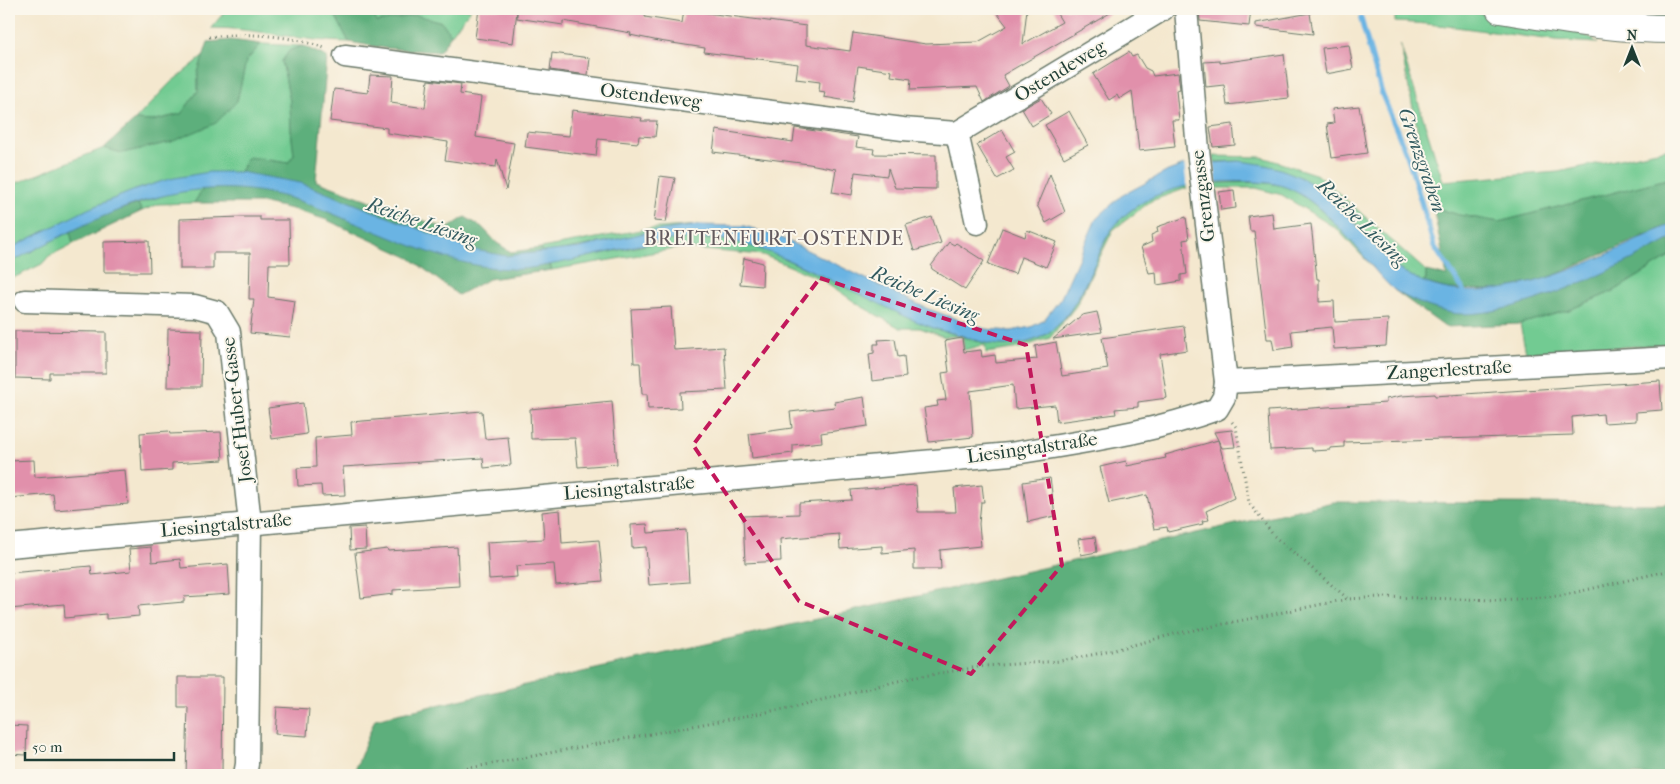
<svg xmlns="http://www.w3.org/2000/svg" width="1680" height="784" viewBox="0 0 1680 784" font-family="'IM FELL French Canon',serif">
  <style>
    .green { fill: #72cb92; stroke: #488463 }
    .forest { fill: #5daf7c; stroke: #3e7658 }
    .water { fill: #6bb4e3; stroke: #45788c }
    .pier { fill: #f4e8cf }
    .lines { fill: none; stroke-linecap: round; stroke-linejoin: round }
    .stream { stroke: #6bb4e3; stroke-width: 5.5 }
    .building { fill: #e190ab }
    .minor-casing { stroke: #6a796a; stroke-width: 25 }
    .primary-casing { stroke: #6a796a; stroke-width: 30 }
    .path { stroke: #6a796a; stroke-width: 3; stroke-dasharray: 1 4; stroke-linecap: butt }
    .minor { stroke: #fff; stroke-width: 22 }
    .primary { stroke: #fff; stroke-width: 28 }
    .marked { fill: none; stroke: #c2185b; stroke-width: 4; stroke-dasharray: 10 6; stroke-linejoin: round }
    .labels { text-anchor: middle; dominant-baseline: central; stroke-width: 4; stroke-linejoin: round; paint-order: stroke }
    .street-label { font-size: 19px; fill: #1f3d34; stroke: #fbf7ec }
    .water-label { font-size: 20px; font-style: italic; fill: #325b60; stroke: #fbf7ec }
    .neighbourhood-label { font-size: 20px; letter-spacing: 1px; fill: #635a5e; stroke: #fbf7ec }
  </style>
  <rect width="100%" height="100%" fill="#fbf7ec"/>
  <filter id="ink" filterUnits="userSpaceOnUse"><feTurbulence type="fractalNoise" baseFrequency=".02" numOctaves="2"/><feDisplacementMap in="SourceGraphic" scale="10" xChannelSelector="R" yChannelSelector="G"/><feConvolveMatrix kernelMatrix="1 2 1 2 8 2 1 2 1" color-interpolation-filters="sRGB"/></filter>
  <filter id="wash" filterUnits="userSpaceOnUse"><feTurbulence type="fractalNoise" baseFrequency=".0096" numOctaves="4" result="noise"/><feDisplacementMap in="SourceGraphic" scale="20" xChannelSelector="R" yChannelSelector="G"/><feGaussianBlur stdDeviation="1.12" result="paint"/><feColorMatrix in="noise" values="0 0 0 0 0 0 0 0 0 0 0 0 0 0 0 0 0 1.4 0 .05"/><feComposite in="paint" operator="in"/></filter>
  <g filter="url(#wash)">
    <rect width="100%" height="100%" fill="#f4e8cf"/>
    <g class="green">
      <path d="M 227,9 L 332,9 L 349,42 C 303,42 258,28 211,28 Z"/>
      <path d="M 370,9 L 471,9 L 451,35 L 442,22 L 416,15 L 377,22 Z"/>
      <path d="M 1395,9 L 1451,9 L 1568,27 L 1577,30 L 1598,43 C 1530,41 1463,24 1395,22 Z"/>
      <path d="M 261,44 L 303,46 L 290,50 L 282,61 L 290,101 L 291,130 L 294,155 L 288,163 L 248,157 L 240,172 C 150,173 87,210 9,249 L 9,186 L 104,148 L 122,153 L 171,142 L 237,101 L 246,61 Z"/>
      <path d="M 1400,44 L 1443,181 L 1558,172 L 1671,148 L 1671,178 L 1499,222 L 1459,215 L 1433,207 Z"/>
      <path d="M 205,55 L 198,72 L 198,91 L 181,114 L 152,121 L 135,120 L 170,83 Z"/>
      <path d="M 1214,156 L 1262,157 L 1318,175 L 1426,271 L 1426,280 L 1422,282 L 1395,267 L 1342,207 L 1238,161 L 1214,162 Z"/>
      <path d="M 1221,183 C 1242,183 1265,180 1286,187 C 1317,196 1372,265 1394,290 L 1337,229 L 1282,195 L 1256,188 L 1187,188 L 1151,201 L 1113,230 L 1076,306 L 1050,338 L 1020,348 L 986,353 L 985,345 L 964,350 L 962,336 L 945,337 L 920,328 L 900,328 L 859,305 L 823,280 L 763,255 L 680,248 L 552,270 L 550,264 L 681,238 L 735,241 L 768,251 L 936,329 C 959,335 982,345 1006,345 C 1062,345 1078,300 1098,257 C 1103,247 1107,235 1114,226 C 1130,208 1155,193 1179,187 C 1192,184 1207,184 1221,183 Z"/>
      <path d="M 203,189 L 194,203 L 159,204 L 142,211 L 138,204 L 174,192 Z"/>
      <path d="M 698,225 C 646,232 595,245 544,253 L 541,248 L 646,229 Z"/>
      <path d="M 70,231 L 73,244 L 49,256 L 42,264 L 9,280 L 9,263 Z"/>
      <path d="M 1671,256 L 1671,344 L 1526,353 L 1520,324 L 1569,310 L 1614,291 Z"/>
    </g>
    <g class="forest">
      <path d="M 332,9 L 370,9 L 377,22 L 416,15 L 442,22 L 451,35 L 439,52 L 384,48 L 349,42 Z"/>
      <path d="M 1564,9 L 1671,9 L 1671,19 Z"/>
      <path d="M 231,40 L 261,44 L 246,61 L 237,101 L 216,123 L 171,142 L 122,153 L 104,148 L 135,120 L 152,121 L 181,114 L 198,91 L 198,72 L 208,42 Z"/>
      <path d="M 303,46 L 327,57 L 316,181 L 447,229 L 465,217 L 482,227 L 497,243 L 511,252 L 541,248 L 552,270 L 489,279 L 458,295 L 410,258 L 327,220 L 292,209 L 264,203 L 194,203 L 203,189 L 238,188 L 240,172 L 248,157 L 288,163 L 294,155 L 291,130 L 290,101 L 282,61 L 290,50 Z"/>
      <path d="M 1671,178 L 1671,224 L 1546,279 L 1499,290 L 1448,289 L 1422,282 L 1426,280 L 1426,271 L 1447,276 L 1433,207 L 1459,215 L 1499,222 Z"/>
      <path d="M 138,204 L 142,211 L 73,244 L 70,231 L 109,213 Z"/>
      <path d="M 1671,239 L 1671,256 L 1614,291 L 1569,310 L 1520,324 L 1445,327 L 1394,290 L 1413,299 L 1491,311 L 1571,286 Z"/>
      <path d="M 1333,502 L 1662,504 L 1671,502 L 1671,775 L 353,775 L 375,719 Z"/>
    </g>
    <path class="water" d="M 1238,161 C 1323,169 1339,210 1393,265 C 1398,270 1406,273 1413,277 C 1491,319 1600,257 1671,224 L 1671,239 C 1619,268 1521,315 1462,314 C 1444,314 1407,300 1393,289 C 1377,275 1364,255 1350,240 C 1329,216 1301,186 1268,183 C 1215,178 1148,183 1113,228 C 1105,237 1101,250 1096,261 C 1076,303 1061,343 1008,345 C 992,346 978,341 963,336 C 955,333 945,332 936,329 C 907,319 879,303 851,290 C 815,273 779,253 740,243 C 676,227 611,255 548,265 C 536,267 523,270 511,269 C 456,267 410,245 360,225 C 337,216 314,205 290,198 C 181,168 103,215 9,263 L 9,249 L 88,209 L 135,190 L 169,179 L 209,172 L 240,172 L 301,183 L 470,249 L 506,256 L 579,248 L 648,232 L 698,225 L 745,226 L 784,239 L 928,309 L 985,329 L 1011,331 L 1031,327 L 1043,321 L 1061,298 L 1096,219 L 1121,196 L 1168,171 L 1184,165 Z"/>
    <path class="pier" d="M 1214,159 L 1217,186 L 1187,189 L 1184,162 Z"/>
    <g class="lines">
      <path class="stream" d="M 1361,19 L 1382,94 L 1409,160 L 1434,246 L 1462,288 L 1465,296"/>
    </g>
    <g id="blocks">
      <g class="building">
        <path d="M 479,9 L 646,9 L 645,17 L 682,23 L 684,10 L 806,26 L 806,45 L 850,51 L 853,33 L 926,44 L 978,42 L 1007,26 L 994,9 L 1027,9 L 1023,44 L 1062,22 L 1054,9 L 1117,9 L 1003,75 L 1009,86 L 984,102 L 977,87 L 910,90 L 911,79 L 891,76 L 892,71 L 858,66 L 853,102 L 824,97 L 825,92 L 819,91 L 820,82 L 796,79 L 798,64 L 704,52 L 705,48 L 659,41 L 630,35 L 631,33 L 563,21 L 563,25 L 517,18 L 517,11 L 513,43 L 475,38 Z"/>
        <path d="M 1199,9 L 1251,9 L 1249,26 L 1200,21 Z"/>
        <path d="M 1310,13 L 1313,34 L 1256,27 L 1256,23 Z"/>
        <path d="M 1349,45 L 1353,69 L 1326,74 L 1322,48 Z"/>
        <path d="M 1129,52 L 1132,57 L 1137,55 L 1145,68 L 1151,71 L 1153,76 L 1178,73 L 1180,89 L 1176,90 L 1179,120 L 1172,120 L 1175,147 L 1139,151 L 1132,91 L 1119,99 L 1117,95 L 1109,100 L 1093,74 Z"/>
        <path d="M 552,53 L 590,58 L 588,75 L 550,70 Z"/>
        <path d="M 1284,54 L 1289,98 L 1227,105 L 1224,85 L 1206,87 L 1204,62 L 1220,61 L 1220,63 Z"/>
        <path d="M 370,75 L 393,76 L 391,103 L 425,108 L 428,80 L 461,84 L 460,94 L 481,97 L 476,137 L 514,143 L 506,190 L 497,159 L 496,167 L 445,160 L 448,142 L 387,133 L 387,128 L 330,121 L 334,89 L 368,93 Z"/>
        <path d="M 1041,98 L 1051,114 L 1032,126 L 1022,109 Z"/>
        <path d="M 1359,106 L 1367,153 L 1332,158 L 1327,124 L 1334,123 L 1332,109 Z"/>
        <path d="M 572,110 L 642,118 L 641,121 L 657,121 L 655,137 L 639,136 L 638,143 L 598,139 L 596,156 L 525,147 L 527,132 L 569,136 Z"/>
        <path d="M 1069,111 L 1088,145 L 1064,158 L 1045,125 Z"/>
        <path d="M 1233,124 L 1235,145 L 1213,147 L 1210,127 Z"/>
        <path d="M 795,128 L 858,137 L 856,147 L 874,149 L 873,154 L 936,155 L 936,189 L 895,188 L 888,168 L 887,176 L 855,172 L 852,195 L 832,192 L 836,169 L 809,164 L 713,152 L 716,130 L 793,142 Z"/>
        <path d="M 1002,130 L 1015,152 L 1006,157 L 1014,170 L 997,179 L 977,145 Z"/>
        <path d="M 1050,174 L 1065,212 L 1046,223 L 1037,205 Z"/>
        <path d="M 660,176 L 675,178 L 666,222 L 654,221 Z"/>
        <path d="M 1234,190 L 1236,208 L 1221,210 L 1219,192 Z"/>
        <path d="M 1272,213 L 1274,229 L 1311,224 L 1317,279 L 1319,279 L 1319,302 L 1334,301 L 1335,322 L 1388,319 L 1386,346 L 1334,349 L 1332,327 L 1291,331 L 1293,347 L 1274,350 L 1272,339 L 1267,339 L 1254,231 L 1250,231 L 1248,216 Z"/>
        <path d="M 242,217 L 260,217 L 260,220 L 289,220 L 290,264 L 269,264 L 268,297 L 295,301 L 290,337 L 250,333 L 254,299 L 249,299 L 250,253 L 213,253 L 213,269 L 180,269 L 180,219 Z"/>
        <path d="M 932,217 L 941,243 L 914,251 L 906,225 Z"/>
        <path d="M 1186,217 L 1189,239 L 1183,240 L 1187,274 L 1181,275 L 1181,281 L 1157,285 L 1156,272 L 1149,273 L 1141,247 L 1152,242 L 1151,235 L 1158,232 L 1157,227 Z"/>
        <path d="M 1002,228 L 1025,237 L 1027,230 L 1057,242 L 1046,267 L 1021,257 L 1015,274 L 988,264 Z"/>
        <path d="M 149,241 L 150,272 L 104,272 L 104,242 Z"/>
        <path d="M 949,242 L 954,245 L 956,243 L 984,261 L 965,290 L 932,269 L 931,266 Z"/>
        <path d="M 744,258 L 763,263 L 762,286 L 740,284 Z"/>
        <path d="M 671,307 L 674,350 L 724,347 L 727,390 L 680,392 L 681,408 L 648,409 L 647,394 L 642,394 L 640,363 L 634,363 L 631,309 Z"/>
        <path d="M 1097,312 L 1102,332 L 1053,339 L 1082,315 Z"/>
        <path d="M 1184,326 L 1187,350 L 1160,354 L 1167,398 L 1138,402 L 1138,407 L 1115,409 L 1116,414 L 1057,422 L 1055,405 L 1015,409 L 1013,385 L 970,391 L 973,437 L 929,442 L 924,408 L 938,406 L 937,401 L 946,400 L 942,373 L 949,372 L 945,341 L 962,338 L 964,352 L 981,350 L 982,357 L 995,355 L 996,363 L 1037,359 L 1035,346 L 1056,342 L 1062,376 L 1108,369 L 1102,338 Z"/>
        <path d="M 168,329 L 202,330 L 201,387 L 167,387 Z"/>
        <path d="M 15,331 L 106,332 L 106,373 L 50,373 L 50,379 L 15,378 Z"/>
        <path d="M 895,339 L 898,357 L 904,356 L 906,377 L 872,381 L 869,354 L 874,353 L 874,344 L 879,344 L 878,340 Z"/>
        <path d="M 1660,381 L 1662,410 L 1636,412 L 1636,421 L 1604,423 L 1603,414 L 1572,417 L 1573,435 L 1344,442 L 1344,447 L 1330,448 L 1330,450 L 1312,451 L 1312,448 L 1270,450 L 1268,411 L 1386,403 L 1386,399 L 1401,396 L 1435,394 L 1435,396 Z"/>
        <path d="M 864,397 L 868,426 L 821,433 L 822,442 L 793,445 L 793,453 L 752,458 L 749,434 L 792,428 L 790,412 L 835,407 L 834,402 Z"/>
        <path d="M 612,401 L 617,464 L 578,467 L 575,438 L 531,439 L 530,409 Z"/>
        <path d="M 303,403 L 307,434 L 272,439 L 268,408 Z"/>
        <path d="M 482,411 L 485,439 L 508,437 L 511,465 L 484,468 L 483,458 L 343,467 L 345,495 L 322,496 L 321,485 L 298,486 L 297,468 L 316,467 L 315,438 L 352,435 L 351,422 Z"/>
        <path d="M 1232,430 L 1235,447 L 1222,448 L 1214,432 Z"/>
        <path d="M 169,431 L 170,434 L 221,432 L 223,460 L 172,463 L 172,470 L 142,472 L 140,433 Z"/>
        <path d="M 1218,440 L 1234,498 L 1206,511 L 1209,520 L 1202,521 L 1203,524 L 1168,532 L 1167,527 L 1154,529 L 1147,495 L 1109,503 L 1100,467 L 1126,461 L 1127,466 L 1166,458 L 1165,455 Z"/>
        <path d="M 34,460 L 35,477 L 125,470 L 128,504 L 55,510 L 53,494 L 9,498 L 9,461 Z"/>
        <path d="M 1050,478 L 1055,516 L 1028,522 L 1023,482 Z"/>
        <path d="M 916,485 L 918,512 L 956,512 L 954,488 L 982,485 L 984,502 L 981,502 L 979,524 L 981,546 L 940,550 L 941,569 L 914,569 L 914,550 L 882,553 L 882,546 L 840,549 L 839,534 L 780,539 L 781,561 L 745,563 L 743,516 L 799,514 L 799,503 L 852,500 L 851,490 Z"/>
        <path d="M 560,510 L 562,543 L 599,540 L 603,581 L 556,585 L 554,564 L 516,566 L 517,577 L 489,579 L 487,542 L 544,539 L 542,512 Z"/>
        <path d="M 647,524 L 648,533 L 686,530 L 689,582 L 649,585 L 646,547 L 632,548 L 631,525 Z"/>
        <path d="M 365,527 L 366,549 L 350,550 L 349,528 Z"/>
        <path d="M 1095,537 L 1097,552 L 1081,555 L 1078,539 Z"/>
        <path d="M 151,547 L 152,562 L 180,559 L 181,568 L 228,564 L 230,594 L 184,597 L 184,602 L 138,606 L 139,616 L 106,619 L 106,614 L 65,618 L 64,604 L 9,609 L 9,573 L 91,566 L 92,575 L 131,571 L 129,549 Z"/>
        <path d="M 457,547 L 459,586 L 393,590 L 393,594 L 361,598 L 355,553 L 387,549 L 388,551 Z"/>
        <path d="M 178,677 L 223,677 L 222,775 L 186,775 L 188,707 L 178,707 Z"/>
        <path d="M 277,707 L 309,709 L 307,736 L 275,734 Z"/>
        <path d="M 9,725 L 27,726 L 26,755 L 9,754 Z"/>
      </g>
    </g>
  </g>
  <g filter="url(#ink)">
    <use href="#blocks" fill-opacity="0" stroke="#6a796a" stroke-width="1"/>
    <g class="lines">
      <g class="minor-casing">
        <g id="minor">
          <path d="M 345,56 L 903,129 L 957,133 L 1163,9"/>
          <path d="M 957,133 L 977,223"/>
          <path d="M 25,301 L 195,306 L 217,312 L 229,332 L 250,523 L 247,764 L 245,775"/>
          <path d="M 1226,382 L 1671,358"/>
          <path d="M 9,546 L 1010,454 C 1080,442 1151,433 1217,409 L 1224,397 L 1226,382 L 1198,150 L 1186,9"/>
        </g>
      </g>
      <g class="primary-casing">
        <path id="primary" d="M 1500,9 C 1557,18 1614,29 1671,29"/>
      </g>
      <g class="path">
        <path d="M 209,37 C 247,32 291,35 327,49"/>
        <path d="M 1232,422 L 1236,427 L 1249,503 L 1274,536 L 1347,598"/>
        <path d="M 443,775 L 459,770 L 793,707 L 910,678 L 985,666 L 1060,661 L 1111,651 L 1174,634 L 1348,599 L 1381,597 L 1499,600 L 1560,596 L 1671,570"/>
      </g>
      <use href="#minor" class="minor"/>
      <use href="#primary" class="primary"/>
    </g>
  </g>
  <path class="marked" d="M 820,278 L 1026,345 L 1062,565 L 971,674 L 799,601 L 693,445 Z"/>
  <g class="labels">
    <g class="street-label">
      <text transform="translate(1060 71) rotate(-31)">Ostendeweg</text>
      <text transform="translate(651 96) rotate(7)">Ostendeweg</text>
      <text transform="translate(1203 196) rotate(-97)">Grenzgasse</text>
      <text transform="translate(1449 370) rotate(-3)">Zangerlestraße</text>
      <text transform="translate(237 410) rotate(-97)">Josef Huber-Gasse</text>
      <text transform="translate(1032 448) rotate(-8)">Liesingtalstraße</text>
      <text transform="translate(629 488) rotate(-5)">Liesingtalstraße</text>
      <text transform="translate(226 525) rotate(-5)">Liesingtalstraße</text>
    </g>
    <g class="water-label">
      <text transform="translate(1422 160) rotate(71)">Grenzgraben</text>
      <text transform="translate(422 222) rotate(19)">Reiche Liesing</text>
      <text transform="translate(1362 222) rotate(44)">Reiche Liesing</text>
      <text transform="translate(925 294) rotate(23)">Reiche Liesing</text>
    </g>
    <g class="neighbourhood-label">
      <text x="774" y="238">BREITENFURT-OSTENDE</text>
    </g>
  </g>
  <rect width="1680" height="784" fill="none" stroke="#fbf7ec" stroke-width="30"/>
  <g transform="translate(1632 48)" stroke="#fbf7ec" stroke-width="4" paint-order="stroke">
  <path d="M0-4L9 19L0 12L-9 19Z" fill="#1f3d34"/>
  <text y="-8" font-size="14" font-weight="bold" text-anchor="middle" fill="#1f3d34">N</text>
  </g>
  <path d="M25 752v8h149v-8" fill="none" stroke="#1f3d34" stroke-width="2.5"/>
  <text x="32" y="752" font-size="15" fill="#1f3d34" stroke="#fbf7ec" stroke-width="4" paint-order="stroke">50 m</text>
</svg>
